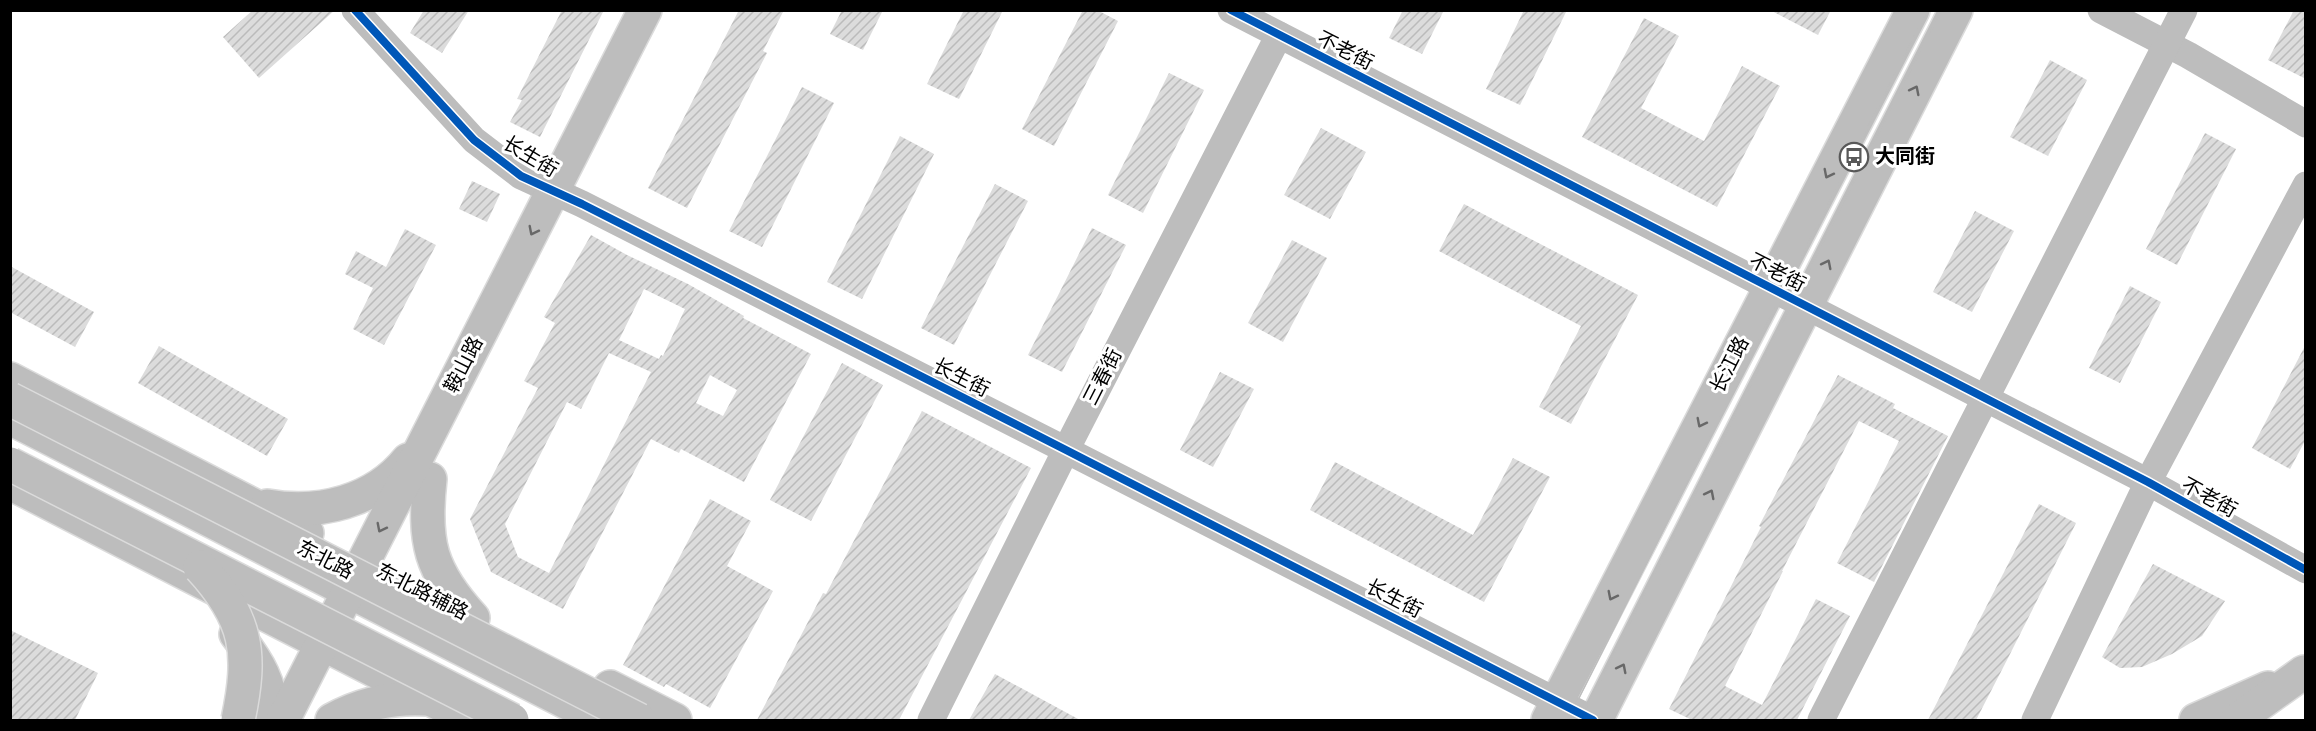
<svg xmlns="http://www.w3.org/2000/svg" width="2316" height="731" viewBox="0 0 2316 731" font-family="'Source Sans 3','Noto Sans SC',sans-serif">
  <style>
    .building { fill: url(#building-hatch); fill-rule: evenodd }
    .lines { fill: none; stroke-linecap: round; stroke-linejoin: round }
    .major-casing { stroke: #dbdbdb; stroke-width: 36 }
    .highway-casing { stroke: #dbdbdb; stroke-width: 36 }
    .minor { stroke: #bdbdbd; stroke-width: 27 }
    .major { stroke: #bdbdbd; stroke-width: 33 }
    .highway { stroke: #bdbdbd; stroke-width: 33 }
    .tram { stroke: #bdbdbd; stroke-width: 1.5 }
    .highway-bridge-casing { stroke: #dbdbdb; stroke-width: 36; stroke-linecap: butt }
    .highway-bridge { stroke: #bdbdbd; stroke-width: 33 }
    .cycleway-casing { stroke: #fff; stroke-width: 11 }
    .cycleway { stroke: #0057b8; stroke-width: 8 }
    .oneway { stroke: #686868 }
    .labels { text-anchor: middle; dominant-baseline: central; stroke-width: 6; stroke-linejoin: round; paint-order: stroke }
    .street-label { font-size: 20px; fill: #000; stroke: #fff }
    .poi-label { font-size: 20px; font-weight: bold; fill: #000; stroke: #fff; text-anchor: start }
  </style>
  <defs>
    <pattern id="building-hatch" width="6" height="6" patternUnits="userSpaceOnUse" patternTransform="scale(1.5)"><rect width="6" height="6" fill="#dcdcdc"/><path d="M-1 1l2-2M0 6l6-6M5 7l2-2" fill="none" stroke="#bbb"/></pattern>
  </defs>
  <rect width="100%" height="100%" fill="#fff"/>
  <g class="building">
    <path d="M 253,10 L 335,10 L 259,78 L 223,37 Z"/>
    <path d="M 424,10 L 469,10 L 442,53 L 410,33 Z"/>
    <path d="M 562,10 L 604,10 L 540,137 L 510,122 L 522,100 L 517,99 Z"/>
    <path d="M 739,10 L 784,10 L 763,51 L 767,53 L 687,208 L 648,188 Z"/>
    <path d="M 842,10 L 883,10 L 863,50 L 830,34 Z"/>
    <path d="M 964,10 L 1003,10 L 959,99 L 927,84 Z"/>
    <path d="M 1083,10 L 1097,10 L 1118,21 L 1054,146 L 1022,129 Z"/>
    <path d="M 1403,10 L 1444,10 L 1422,54 L 1389,38 Z"/>
    <path d="M 1524,10 L 1567,10 L 1520,105 L 1486,89 Z"/>
    <path d="M 1770,10 L 1831,10 L 1818,35 Z"/>
    <path d="M 2294,10 L 2306,10 L 2306,79 L 2268,60 Z"/>
    <path d="M 1644,18 L 1679,36 L 1641,108 L 1704,141 L 1742,66 L 1780,86 L 1717,207 L 1582,137 Z"/>
    <path d="M 2050,60 L 2087,80 L 2048,156 L 2010,137 Z"/>
    <path d="M 1169,73 L 1204,90 L 1143,213 L 1108,195 Z"/>
    <path d="M 802,87 L 834,103 L 762,247 L 729,231 Z"/>
    <path d="M 1321,128 L 1366,152 L 1330,219 L 1284,195 Z"/>
    <path d="M 2205,133 L 2236,149 L 2177,265 L 2146,249 Z"/>
    <path d="M 900,136 L 934,154 L 862,299 L 827,282 Z"/>
    <path d="M 472,181 L 500,194 L 487,222 L 459,209 Z"/>
    <path d="M 995,184 L 1028,201 L 954,345 L 921,328 Z"/>
    <path d="M 1464,204 L 1638,295 L 1571,424 L 1539,407 L 1581,326 L 1439,251 Z"/>
    <path d="M 1975,211 L 2014,231 L 1972,312 L 1933,292 Z"/>
    <path d="M 1092,228 L 1126,245 L 1062,372 L 1028,355 Z"/>
    <path d="M 405,229 L 436,245 L 384,345 L 353,329 L 373,288 L 345,274 L 356,251 L 386,267 Z"/>
    <path d="M 591,235 L 627,255 L 688,284 L 744,316 L 743,318 L 811,354 L 744,482 L 681,449 L 679,453 L 651,439 L 563,609 L 491,572 L 470,519 L 538,388 L 524,381 L 555,323 L 544,317 ZM 644,289 L 685,309 L 663,356 L 661,355 L 659,359 L 619,340 ZM 609,353 L 651,372 L 549,573 L 518,557 L 505,524 L 567,402 L 581,409 ZM 710,375 L 737,390 L 723,416 L 696,403 Z"/>
    <path d="M 1292,240 L 1327,258 L 1283,342 L 1248,323 Z"/>
    <path d="M 10,266 L 94,312 L 75,347 L 10,312 Z"/>
    <path d="M 2130,286 L 2161,302 L 2120,383 L 2089,368 Z"/>
    <path d="M 2306,344 L 2306,439 L 2290,469 L 2252,448 Z"/>
    <path d="M 159,346 L 288,419 L 267,456 L 138,383 Z"/>
    <path d="M 842,363 L 883,385 L 811,521 L 770,500 Z"/>
    <path d="M 1220,372 L 1254,389 L 1213,467 L 1180,450 Z"/>
    <path d="M 1838,375 L 1895,404 L 1893,408 L 1948,436 L 1874,582 L 1837,563 L 1899,441 L 1859,421 L 1782,571 L 1783,571 L 1725,686 L 1762,705 L 1816,599 L 1850,616 L 1797,720 L 1692,720 L 1669,709 L 1761,527 L 1759,526 Z"/>
    <path d="M 922,411 L 1031,468 L 899,720 L 757,720 L 823,593 L 826,594 Z"/>
    <path d="M 1513,458 L 1550,477 L 1484,602 L 1310,510 L 1335,462 L 1473,535 Z"/>
    <path d="M 710,499 L 751,521 L 727,566 L 773,591 L 710,708 L 666,684 L 664,687 L 623,665 Z"/>
    <path d="M 2039,504 L 2076,523 L 2007,660 L 1976,720 L 1928,720 Z"/>
    <path d="M 2153,564 L 2225,601 L 2202,636 L 2172,654 L 2142,667 L 2120,668 L 2102,657 Z"/>
    <path d="M 10,630 L 98,673 L 75,720 L 10,720 Z"/>
    <path d="M 995,674 L 1080,720 L 969,720 Z"/>
  </g>
  <g class="lines">
    <g class="major-casing">
      <g id="major">
        <path d="M 10,379 L 307,533"/>
        <path d="M 10,418 L 601,720"/>
        <path d="M 430,479 C 423,542 430,571 473,618"/>
        <path d="M 10,483 L 471,720"/>
        <path d="M 267,506 C 319,515 374,502 408,460"/>
        <path d="M 236,634 C 256,659 275,687 270,720"/>
        <path d="M 610,687 L 675,720"/>
        <path d="M 283,720 L 645,10"/>
        <path d="M 332,720 C 362,703 393,697 427,699"/>
        <path d="M 1548,720 L 1913,10"/>
        <path d="M 1596,720 L 1956,10"/>
        <path d="M 2196,720 L 2268,688"/>
      </g>
    </g>
    <g class="highway-casing">
      <path id="highway" d="M 2237,720 L 2304,672"/>
    </g>
    <g class="minor">
      <path d="M 355,10 L 474,140 L 521,176 L 582,204 L 1066,450 L 1593,720"/>
      <path d="M 1231,10 L 2148,482 L 2306,570"/>
      <path d="M 2101,10 L 2188,55 L 2306,124"/>
      <path d="M 931,720 L 1066,450 L 1279,35"/>
      <path d="M 1821,720 L 2184,10"/>
      <path d="M 2035,720 L 2148,482 L 2306,185"/>
    </g>
    <use href="#major" class="major"/>
    <use href="#highway" class="highway"/>
    <g class="tram">
      <path d="M 1568,720 L 1766,326 L 1928,10"/>
      <path d="M 1580,720 L 1941,10"/>
    </g>
    <g class="highway-bridge-casing">
      <g id="highway-bridge">
        <path d="M 10,399 L 639,720"/>
        <path d="M 10,464 L 512,720"/>
        <path d="M 200,567 C 248,619 252,653 238,720"/>
      </g>
    </g>
    <use href="#highway-bridge" class="highway-bridge"/>
    <g class="cycleway-casing">
      <g id="cycleway">
        <path d="M 355,10 L 474,140 L 521,176 L 582,204 L 1066,450 L 1593,720"/>
        <path d="M 1231,10 L 2148,482 L 2306,570"/>
      </g>
    </g>
    <use href="#cycleway" class="cycleway"/>
  </g>
  <defs><path id="oneway-chevron" d="M-2-3.5L2.5 0L-2 3.5" fill="none" stroke-width="1.6" stroke-linecap="round" stroke-linejoin="round" transform="scale(1.5)"/></defs>
  <g class="oneway">
    <use href="#oneway-chevron" transform="translate(1915 90) rotate(-63)"/>
    <use href="#oneway-chevron" transform="translate(1828 174) rotate(117)"/>
    <use href="#oneway-chevron" transform="translate(533 231) rotate(117)"/>
    <use href="#oneway-chevron" transform="translate(1827 264) rotate(-63)"/>
    <use href="#oneway-chevron" transform="translate(1701 423) rotate(117)"/>
    <use href="#oneway-chevron" transform="translate(1710 494) rotate(-63)"/>
    <use href="#oneway-chevron" transform="translate(381 528) rotate(117)"/>
    <use href="#oneway-chevron" transform="translate(1612 596) rotate(117)"/>
    <use href="#oneway-chevron" transform="translate(1622 668) rotate(-63)"/>
  </g>
  <defs>
    <g id="bus-ring" transform="scale(1.5)"><circle r="9.5" fill="#fff" stroke="#595959" stroke-width="1.5"/><path d="M-5-6H5V4H4V6H2V4H-2V6H-4V4H-5ZM-3.5-4V0h7V-4ZM-3.5 1.2v1.5H-2V1.2ZM2 1.2v1.5H3.5V1.2Z" fill="#595959"/></g>
  </defs>
  <g fill-rule="evenodd">
    <use href="#bus-ring" x="1854" y="157"/>
  </g>
  <g class="labels">
    <g class="street-label">
      <text transform="translate(1345 51) rotate(27)">不老街</text>
      <text transform="translate(530 157) rotate(31)">长生街</text>
      <text transform="translate(1777 273) rotate(27)">不老街</text>
      <text transform="translate(464 365) rotate(-63)">鞍山路</text>
      <text transform="translate(1730 365) rotate(-63)">长江路</text>
      <text transform="translate(1103 377) rotate(-63)">三春街</text>
      <text transform="translate(961 378) rotate(27)">长生街</text>
      <text transform="translate(2209 498) rotate(29)">不老街</text>
      <text transform="translate(325 560) rotate(27)">东北路</text>
      <text transform="translate(422 592) rotate(27)">东北路辅路</text>
      <text transform="translate(1394 599) rotate(27)">长生街</text>
    </g>
    <g class="poi-label">
      <text x="1875" y="157">大同街</text>
    </g>
  </g>
  <rect width="2316" height="731" fill="none" stroke="#000000" stroke-width="24"/>
</svg>
